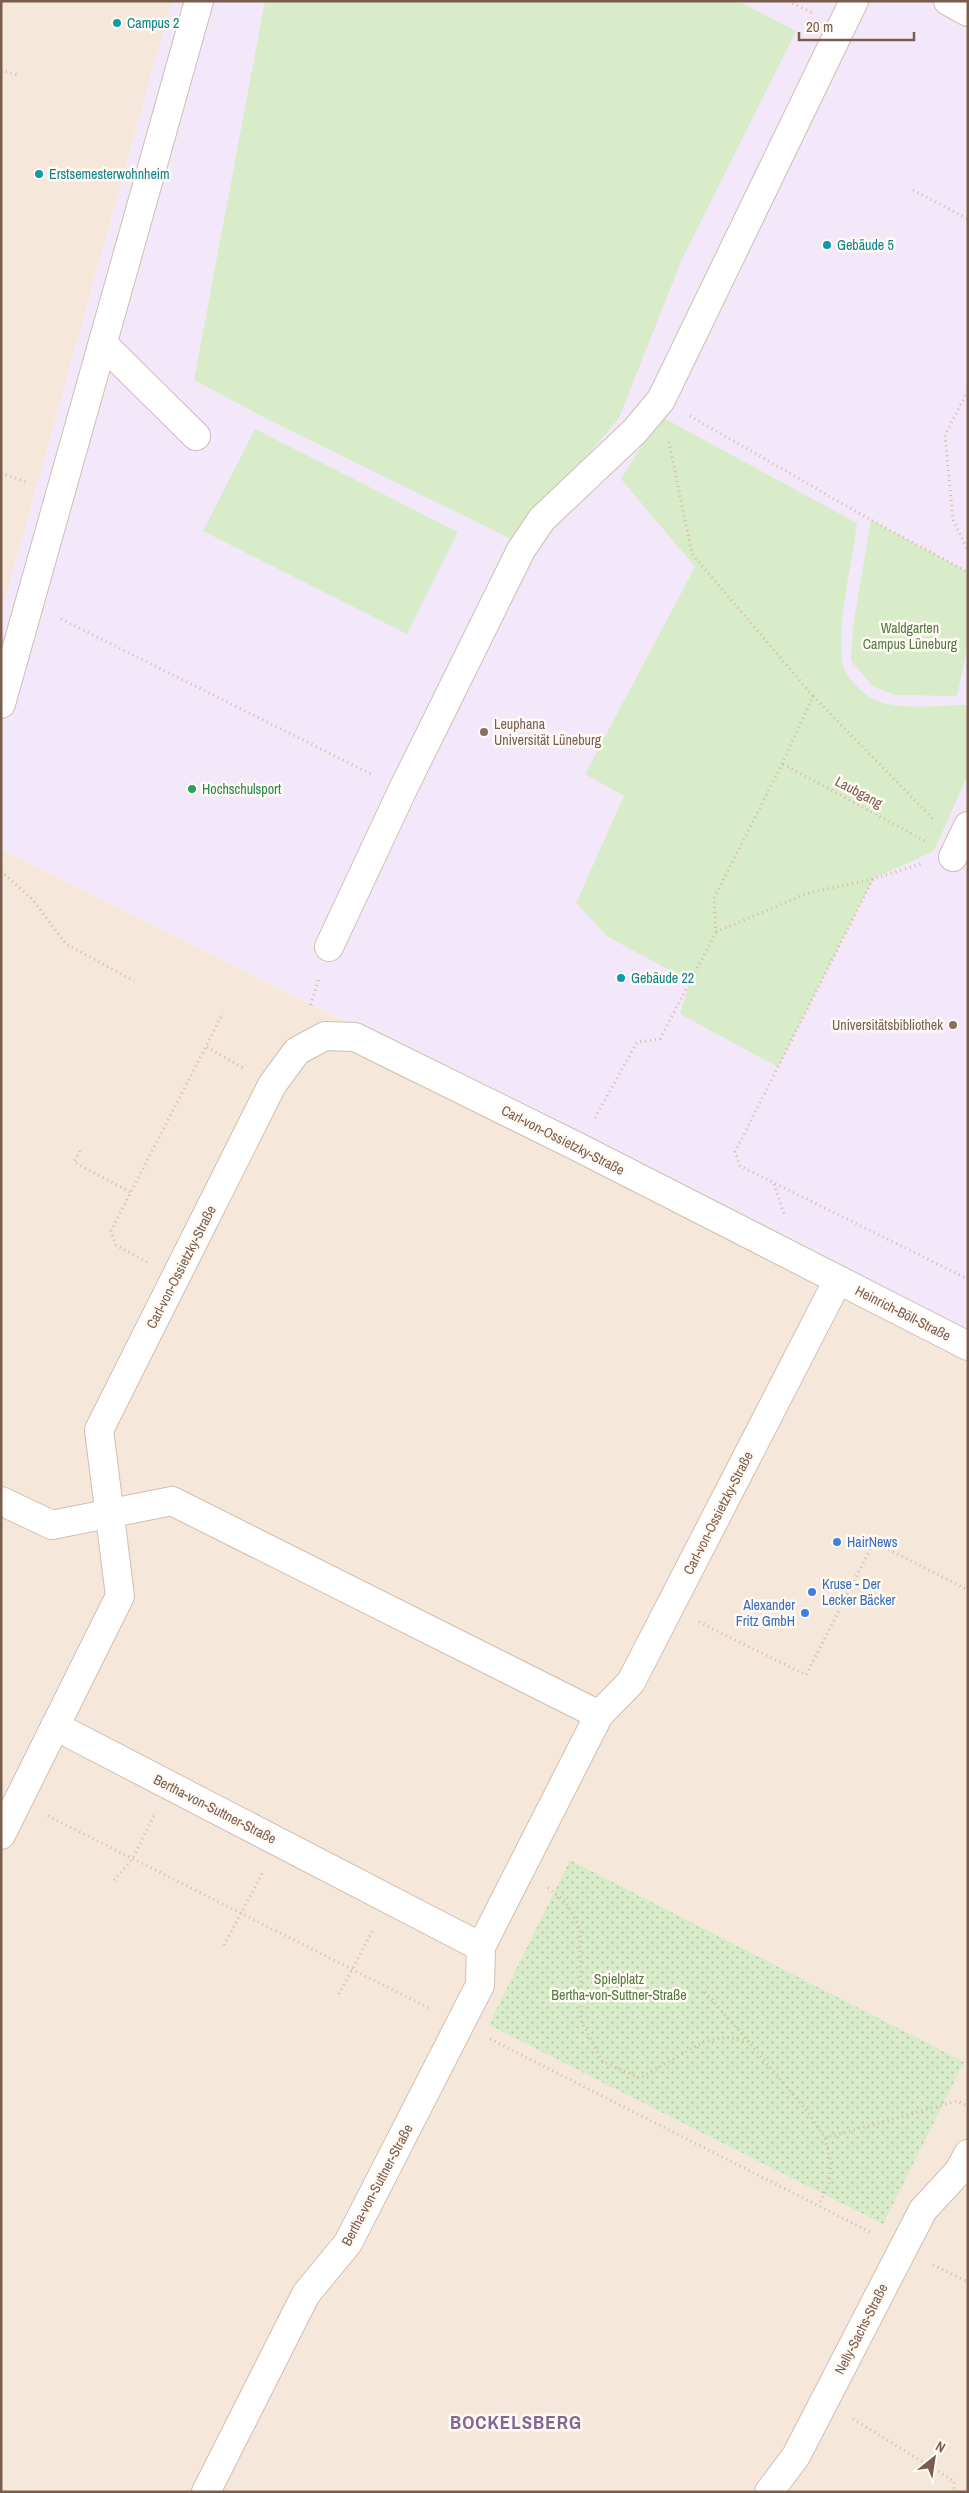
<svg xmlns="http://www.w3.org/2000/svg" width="969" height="2493" viewBox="0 0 969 2493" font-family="'Archivo Narrow',sans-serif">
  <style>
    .residential { fill: #f5e8da }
    .education { fill: #f3e8fa }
    .green { fill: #d8ecc9 }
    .park { fill: url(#park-dots) }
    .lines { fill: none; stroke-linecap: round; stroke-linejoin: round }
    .minor-casing { stroke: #d1beb0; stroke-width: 30 }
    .path { stroke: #d9b8a5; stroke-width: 3; stroke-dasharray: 1 4; stroke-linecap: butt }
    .minor { stroke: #fff; stroke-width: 28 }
    .culture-dot { fill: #0f9aa8; stroke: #fffaf3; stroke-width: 2 }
    .education-dot { fill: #8d6e63; stroke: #fffaf3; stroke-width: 2 }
    .leisure-dot { fill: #2e9e5b; stroke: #fffaf3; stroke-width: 2 }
    .shop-dot { fill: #3f7fe0; stroke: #fffaf3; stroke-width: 2 }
    .labels { text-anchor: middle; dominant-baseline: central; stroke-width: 5; stroke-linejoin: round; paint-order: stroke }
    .culture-label { font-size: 14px; fill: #0d838f; stroke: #fffaf3; text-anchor: start }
    .park-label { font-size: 14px; fill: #537a41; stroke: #fffaf3 }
    .education-label { font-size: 14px; fill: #785e54; stroke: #fffaf3; text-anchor: start }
    .leisure-label { font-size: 14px; fill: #27864d; stroke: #fffaf3; text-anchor: start }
    .street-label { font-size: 14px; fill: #7a5c4d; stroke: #fffaf3 }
    .shop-label { font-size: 14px; fill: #366cbe; stroke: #fffaf3; text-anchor: start }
    .district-label { font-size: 19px; font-weight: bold; letter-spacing: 1px; fill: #846695; stroke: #fffaf3 }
  </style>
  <defs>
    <pattern id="park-dots" width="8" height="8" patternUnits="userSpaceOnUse" patternTransform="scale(1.25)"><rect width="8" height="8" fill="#d8ecc9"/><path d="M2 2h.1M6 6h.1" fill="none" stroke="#b4c2a5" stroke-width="1.8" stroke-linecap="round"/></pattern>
  </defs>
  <rect width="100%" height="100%" fill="#fdf6ec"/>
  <g class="residential">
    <path d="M 1,1 L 172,1 L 1,615 Z"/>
    <path d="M 1,849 L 968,1334 L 968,2492 L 1,2492 Z"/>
  </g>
  <path class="education" d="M 172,1 L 968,1 L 968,1334 L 1,849 L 1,615 Z"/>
  <g class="green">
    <path d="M 265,1 L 738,1 L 796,31 L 682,259 L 619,418 L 515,541 L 267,419 L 194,380 Z"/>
    <path d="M 660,416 L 857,523 C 852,562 836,628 843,664 C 845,676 862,693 873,699 C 895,711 942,705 968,705 L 968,774 L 934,851 L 873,879 L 778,1067 L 680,1014 L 690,981 L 608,937 L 576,903 L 624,796 L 585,774 L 695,567 L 621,479 Z"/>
    <path d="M 255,429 L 458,532 L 407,634 L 203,531 Z"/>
    <path d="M 871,520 L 968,572 L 968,645 L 957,696 L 895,695 L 874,687 L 851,661 L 853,626 Z"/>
  </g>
  <path class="park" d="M 570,1860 L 964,2062 L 883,2224 L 489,2025 Z"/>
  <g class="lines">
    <g class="minor-casing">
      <g id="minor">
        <path d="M 948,1 L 968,12"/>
        <path d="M 103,344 L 196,436"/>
        <path d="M 1,704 L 199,1"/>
        <path d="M 953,857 L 968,826"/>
        <path d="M 329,947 L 403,789 L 521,550 L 542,519 L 634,432 L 661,400 L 854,1"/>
        <path d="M 1,1501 L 52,1525 L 172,1501 L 599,1715"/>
        <path d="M 55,1726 L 481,1947"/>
        <path d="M 1,1835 L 120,1596 L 99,1430 L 272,1085 L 297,1051 L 325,1036 L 355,1037 L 578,1147 L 968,1346"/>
        <path d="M 206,2492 L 306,2294 L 348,2243 L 480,1985 L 481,1947 L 599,1715 L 631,1682 L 838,1280"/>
        <path d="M 769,2492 L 796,2456 L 923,2210 L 959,2171 L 968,2154"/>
      </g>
    </g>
    <g class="path">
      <path d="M 788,1 L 812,13"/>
      <path d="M 1,70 L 18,75"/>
      <path d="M 913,190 L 968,219"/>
      <path d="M 968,391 L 945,435 L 953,520 L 968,551"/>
      <path d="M 690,416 L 871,520 L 968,572"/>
      <path d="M 1,473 L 29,483"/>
      <path d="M 61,619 L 373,775"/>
      <path d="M 813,696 L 934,820"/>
      <path d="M 783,764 L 925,841"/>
      <path d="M 1,871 L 33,900 L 66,944 L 134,981"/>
      <path d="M 873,879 L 735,1152 L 740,1166 L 968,1279"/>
      <path d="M 716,932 L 808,893 L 873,879 L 921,864"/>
      <path d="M 311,1005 L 319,978"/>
      <path d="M 207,1047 L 243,1068"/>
      <path d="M 595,1118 L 637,1042 L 660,1039 L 716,932 L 714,898 L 782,764 L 813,696 L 692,554 L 669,442"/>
      <path d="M 80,1151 L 74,1162 L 130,1192"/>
      <path d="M 774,1184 L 784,1214"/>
      <path d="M 147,1262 L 116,1245 L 111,1231 L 223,1013"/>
      <path d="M 699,1622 L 806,1675 L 874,1542 L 968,1590"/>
      <path d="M 48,1816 L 431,2009"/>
      <path d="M 114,1880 L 133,1858 L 154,1815"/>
      <path d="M 548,1888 L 566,1902 L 580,1928 L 581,2021 L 603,2062 L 640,2078 L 703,2042 L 726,2037 L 749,2042 L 810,2115 L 825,2138 L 831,2163 L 829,2183 L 819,2204"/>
      <path d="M 224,1945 L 263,1872"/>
      <path d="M 705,1992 L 749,2042"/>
      <path d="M 339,1994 L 374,1928"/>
      <path d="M 490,2039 L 872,2233"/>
      <path d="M 825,2138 L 957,2101 L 968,2106"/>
      <path d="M 933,2265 L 968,2282"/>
      <path d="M 853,2419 L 954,2481 L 954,2492"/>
    </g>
    <use href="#minor" class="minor"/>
  </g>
  <g class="culture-dot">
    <circle cx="117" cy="23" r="5"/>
    <circle cx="39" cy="174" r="5"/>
    <circle cx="827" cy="245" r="5"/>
    <circle cx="621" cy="978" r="5"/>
  </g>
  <g class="education-dot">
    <circle cx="484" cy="732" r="5"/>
    <circle cx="953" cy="1025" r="5"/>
  </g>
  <circle class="leisure-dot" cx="192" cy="789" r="5"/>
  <g class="shop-dot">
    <circle cx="837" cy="1542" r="5"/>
    <circle cx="812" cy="1592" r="5"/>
    <circle cx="805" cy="1613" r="5"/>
  </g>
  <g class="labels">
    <g class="culture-label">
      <text x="127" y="23">Campus 2</text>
      <text x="49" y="174">Erstsemesterwohnheim</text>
      <text x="837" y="245">Gebäude 5</text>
      <text x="631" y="978">Gebäude 22</text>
    </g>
    <g class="park-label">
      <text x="910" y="628">Waldgarten<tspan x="910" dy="16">Campus Lüneburg</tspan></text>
      <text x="619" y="1979">Spielplatz<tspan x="619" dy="16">Bertha-von-Suttner-Straße</tspan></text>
    </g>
    <g class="education-label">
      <text x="494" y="724">Leuphana<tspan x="494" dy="16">Universität Lüneburg</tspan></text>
      <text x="943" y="1025" text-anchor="end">Universitätsbibliothek</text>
    </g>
    <g class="leisure-label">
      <text x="202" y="789">Hochschulsport</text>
    </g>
    <g class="street-label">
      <text transform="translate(859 792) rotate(28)">Laubgang</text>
      <text transform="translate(563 1140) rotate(27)">Carl-von-Ossietzky-Straße</text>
      <text transform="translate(181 1267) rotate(-63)">Carl-von-Ossietzky-Straße</text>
      <text transform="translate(903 1313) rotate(27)">Heinrich-Böll-Straße</text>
      <text transform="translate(718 1513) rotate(-63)">Carl-von-Ossietzky-Straße</text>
      <text transform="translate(215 1809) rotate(27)">Bertha-von-Suttner-Straße</text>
      <text transform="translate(377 2185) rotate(-62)">Bertha-von-Suttner-Straße</text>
      <text transform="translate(861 2329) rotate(-63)">Nelly-Sachs-Straße</text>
    </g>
    <g class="shop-label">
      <text x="847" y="1542">HairNews</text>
      <text x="822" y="1584">Kruse - Der<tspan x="822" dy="16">Lecker Bäcker</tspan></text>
      <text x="795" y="1605" text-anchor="end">Alexander<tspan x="795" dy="16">Fritz GmbH</tspan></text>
    </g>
    <g class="district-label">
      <text x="516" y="2422">BOCKELSBERG</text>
    </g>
  </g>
  <rect width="969" height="2493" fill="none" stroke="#7a5c4d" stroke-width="5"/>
  <g transform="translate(934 2458) rotate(30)" stroke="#fffaf3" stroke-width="4" paint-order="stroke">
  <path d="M0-4L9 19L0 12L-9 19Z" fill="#7a5c4d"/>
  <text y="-8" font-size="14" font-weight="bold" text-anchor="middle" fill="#7a5c4d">N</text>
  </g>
  <path d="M799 32v8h115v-8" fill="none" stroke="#7a5c4d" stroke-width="2.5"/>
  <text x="806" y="32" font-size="15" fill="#7a5c4d" stroke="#fffaf3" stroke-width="4" paint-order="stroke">20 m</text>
</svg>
